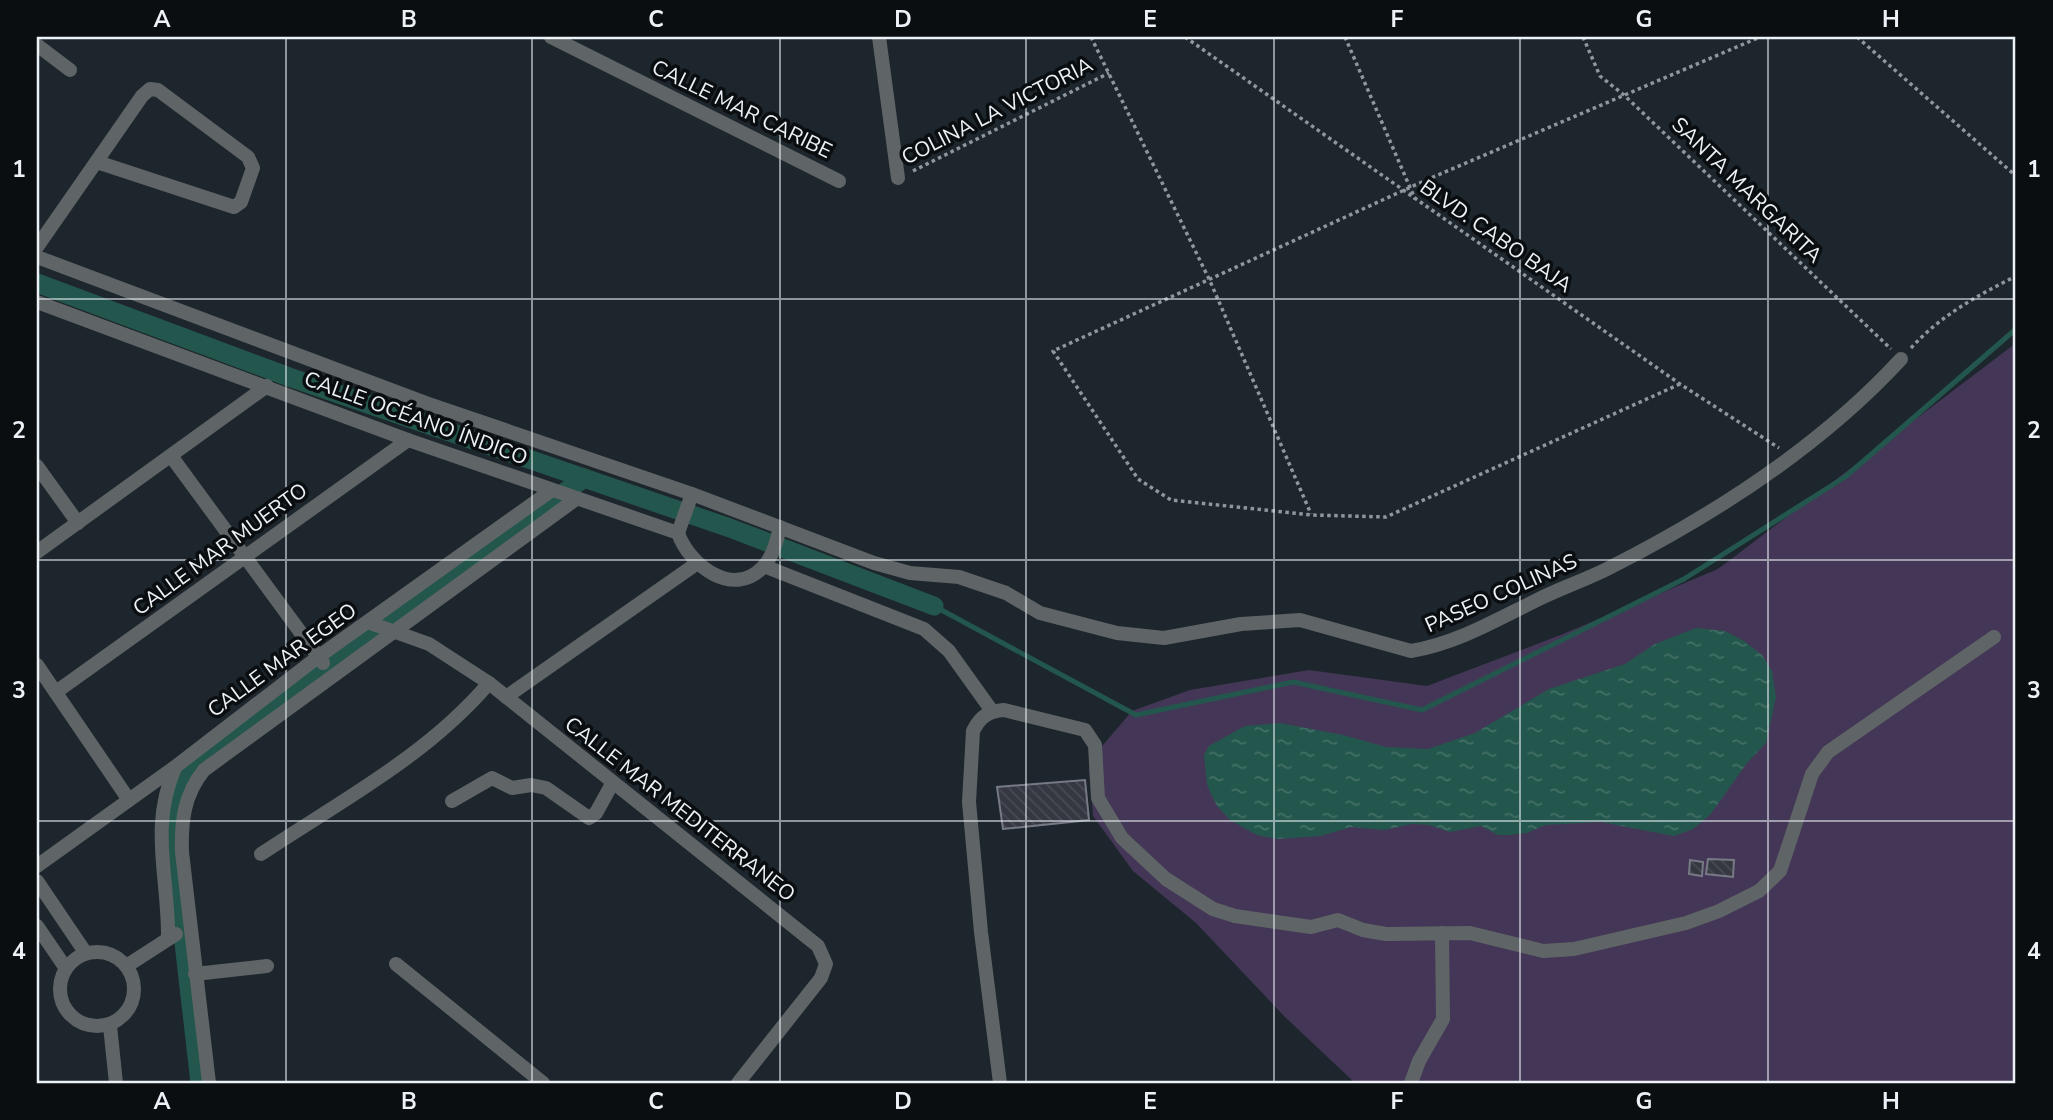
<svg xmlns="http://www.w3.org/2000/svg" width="2053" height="1120" viewBox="0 0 2053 1120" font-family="'Nunito Sans',sans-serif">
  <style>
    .grass { fill: #443656 }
    .water { fill: url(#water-ripples) }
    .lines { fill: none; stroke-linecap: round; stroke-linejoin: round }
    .stream { stroke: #23574d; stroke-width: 5 }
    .canal { stroke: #23574d; stroke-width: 19 }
    .building { fill: url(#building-back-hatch); stroke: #777a85; stroke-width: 2 }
    .path { stroke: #8f969c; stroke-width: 3.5; stroke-dasharray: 3.5 3.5; stroke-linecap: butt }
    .minor { stroke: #5f6566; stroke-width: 14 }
    .grid { fill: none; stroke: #ecf2f7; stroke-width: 2; stroke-opacity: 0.55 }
    .labels { text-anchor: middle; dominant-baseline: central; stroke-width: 7; stroke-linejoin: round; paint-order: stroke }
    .street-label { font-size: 21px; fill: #ecf2f7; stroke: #0b0e11 }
    .neatline { fill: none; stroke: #ecf2f7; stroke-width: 2.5 }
    .grid-label { font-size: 23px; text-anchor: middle; font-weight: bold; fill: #ecf2f7 }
  </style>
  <defs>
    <pattern id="water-ripples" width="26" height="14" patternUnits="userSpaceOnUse" patternTransform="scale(1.75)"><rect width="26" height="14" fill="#23574d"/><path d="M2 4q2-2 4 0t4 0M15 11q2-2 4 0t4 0" fill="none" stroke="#437067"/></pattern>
    <pattern id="building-back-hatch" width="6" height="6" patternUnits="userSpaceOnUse" patternTransform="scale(1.75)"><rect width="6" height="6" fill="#353741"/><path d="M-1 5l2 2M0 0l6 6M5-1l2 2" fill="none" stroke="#494b54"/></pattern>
  </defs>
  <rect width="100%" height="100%" fill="#1d262c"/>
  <path class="grass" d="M 2016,343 L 2016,1083 L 1355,1083 L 1284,1016 L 1196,923 L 1133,871 L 1093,816 L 1089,768 L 1103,745 L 1132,711 L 1190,690 L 1309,670 L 1427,686 L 1563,634 L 1718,569 Z"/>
  <path class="water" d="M 1696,628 L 1725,631 L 1744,641 L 1762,655 L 1772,671 L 1776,697 L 1766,743 L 1747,763 L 1710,815 L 1693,829 L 1674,836 L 1601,822 L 1545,825 L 1527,833 L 1510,835 L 1498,835 L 1481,826 L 1450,832 L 1429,825 L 1412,824 L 1384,830 L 1351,827 L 1321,836 L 1277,839 L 1257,835 L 1230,820 L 1217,806 L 1207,785 L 1204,755 L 1209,746 L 1245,726 L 1280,723 L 1343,735 L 1386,747 L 1428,749 L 1475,733 L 1549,689 L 1625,664 L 1655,644 Z"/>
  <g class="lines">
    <path class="stream" d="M 934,606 L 1136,715 L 1293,682 L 1422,710 L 1684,579 L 1845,477 L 2016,329"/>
    <g class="canal">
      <path d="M 37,283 L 289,377 L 730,528 L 934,606"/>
      <path d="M 200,1083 L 172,838 L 177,799 L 194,766 L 584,478"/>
    </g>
  </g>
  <g class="building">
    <path d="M 1085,780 L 1089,820 L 1003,829 L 997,787 Z"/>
    <path d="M 1708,859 L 1734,860 L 1733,877 L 1706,874 Z"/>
    <path d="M 1690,860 L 1703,862 L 1702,876 L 1689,874 Z"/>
  </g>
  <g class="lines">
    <g class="path">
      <path d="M 1091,37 L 1210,281 L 1311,514"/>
      <path d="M 1185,37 L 1680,384 L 1779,448"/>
      <path d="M 1345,37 L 1415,199"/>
      <path d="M 1583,37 L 1600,76 L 1624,95 L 1891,349"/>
      <path d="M 1857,37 L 2016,176"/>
      <path d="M 913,171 L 1109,73"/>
      <path d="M 1911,348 C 1941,315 1977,296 2016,276"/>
      <path d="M 1680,384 L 1386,517 L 1312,515 L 1171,500 L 1138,479 L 1053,351 L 1424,181 L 1760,37"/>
    </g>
    <g class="minor">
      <path d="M 551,37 L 839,181"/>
      <path d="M 879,37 L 898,178"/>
      <path d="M 37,45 L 70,70"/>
      <path d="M 37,247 L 142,96 L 150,89 L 158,90 L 248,157 L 253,168 L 241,202 L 234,207 L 97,162"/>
      <path d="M 37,257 L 426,403 L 692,494 L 874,563 L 910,573 L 959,577 L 1006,593 L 1040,613 L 1117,633 L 1164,638 L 1241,624 L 1300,620 L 1411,651 C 1456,644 1498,619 1539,599 C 1561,588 1585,580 1607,569 C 1714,515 1820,447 1901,359"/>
      <path d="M 37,302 L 408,440 L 678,533 C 689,565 733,599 763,567 C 773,557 777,540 780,527"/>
      <path d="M 171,456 L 323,663"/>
      <path d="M 37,466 L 78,523"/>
      <path d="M 678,533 L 692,494"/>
      <path d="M 37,552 L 267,386"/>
      <path d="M 764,566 L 924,629 L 949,651 L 992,711"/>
      <path d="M 370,623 L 429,644 L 489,683 L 818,946 L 826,964 L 821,978 L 738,1083"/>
      <path d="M 37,665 L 129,800"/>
      <path d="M 56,692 L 408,440"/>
      <path d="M 506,697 L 696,564"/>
      <path d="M 452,801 L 492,778 L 512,788 L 531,785 L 546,788 L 589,818 L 596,813 L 612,784"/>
      <path d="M 261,854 C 339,802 427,756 489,683"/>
      <path d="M 37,866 L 175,767 L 318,657 L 552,490"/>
      <path d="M 37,881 L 85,952"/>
      <path d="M 37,926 L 65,967"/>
      <path d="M 168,939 C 169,878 149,827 175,768"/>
      <circle cx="97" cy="989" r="37"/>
      <path d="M 396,964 L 543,1083"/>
      <path d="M 128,965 L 176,934"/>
      <path d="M 195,974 L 267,966"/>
      <path d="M 110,1026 L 116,1083"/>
      <path d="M 209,1083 L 182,852 C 181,821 184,795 204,770 L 576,499"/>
      <path d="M 1000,1083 L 981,932 L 969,802 L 973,731 C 980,717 988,711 1004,710 L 1085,730 L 1095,745 L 1098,798 L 1122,838 L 1166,879 L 1213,909 L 1235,916 L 1311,927 L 1338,920 L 1363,930 L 1386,934 L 1470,933 L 1543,951 L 1574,949 L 1686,923 L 1719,911 L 1759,891 L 1780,871 L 1812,774 L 1828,752 L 1994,637"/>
      <path d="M 1411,1083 L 1419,1061 L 1443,1019 L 1442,933"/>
    </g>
  </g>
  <path class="grid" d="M 286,37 L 286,1083M 532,37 L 532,1083M 780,37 L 780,1083M 1026,37 L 1026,1083M 1274,37 L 1274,1083M 1520,37 L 1520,1083M 1768,37 L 1768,1083M 37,299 L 2016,299M 37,560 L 2016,560M 37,821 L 2016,821"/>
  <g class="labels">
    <g class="street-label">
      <text transform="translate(742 109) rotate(26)">CALLE MAR CARIBE</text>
      <text transform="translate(997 111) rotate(-27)">COLINA LA VICTORIA</text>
      <text transform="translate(1747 190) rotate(44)">SANTA MARGARITA</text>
      <text transform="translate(1496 236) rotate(35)">BLVD. CABO BAJA</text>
      <text transform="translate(416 418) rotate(20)">CALLE OCÉANO ÍNDICO</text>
      <text transform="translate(220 549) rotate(-36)">CALLE MAR MUERTO</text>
      <text transform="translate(1501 593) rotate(-24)">PASEO COLINAS</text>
      <text transform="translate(282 660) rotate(-36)">CALLE MAR EGEO</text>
      <text transform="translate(680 809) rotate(38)">CALLE MAR MEDITERRANEO</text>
    </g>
  </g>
  <rect width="2053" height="1120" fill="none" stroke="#0b0e11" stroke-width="77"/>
  <rect x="38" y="38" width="1976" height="1044" class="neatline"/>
  <g class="grid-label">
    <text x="162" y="27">A</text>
    <text x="409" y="27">B</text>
    <text x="656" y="27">C</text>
    <text x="903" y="27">D</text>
    <text x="1150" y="27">E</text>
    <text x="1397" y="27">F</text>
    <text x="1644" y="27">G</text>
    <text x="1891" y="27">H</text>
    <text x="19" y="177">1</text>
    <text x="2034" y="177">1</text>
    <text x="19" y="438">2</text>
    <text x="2034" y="438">2</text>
    <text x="19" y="698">3</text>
    <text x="2034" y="698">3</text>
    <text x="19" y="959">4</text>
    <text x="2034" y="959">4</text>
    <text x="162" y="1109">A</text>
    <text x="409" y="1109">B</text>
    <text x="656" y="1109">C</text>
    <text x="903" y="1109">D</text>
    <text x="1150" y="1109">E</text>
    <text x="1397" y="1109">F</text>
    <text x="1644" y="1109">G</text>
    <text x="1891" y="1109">H</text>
  </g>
</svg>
